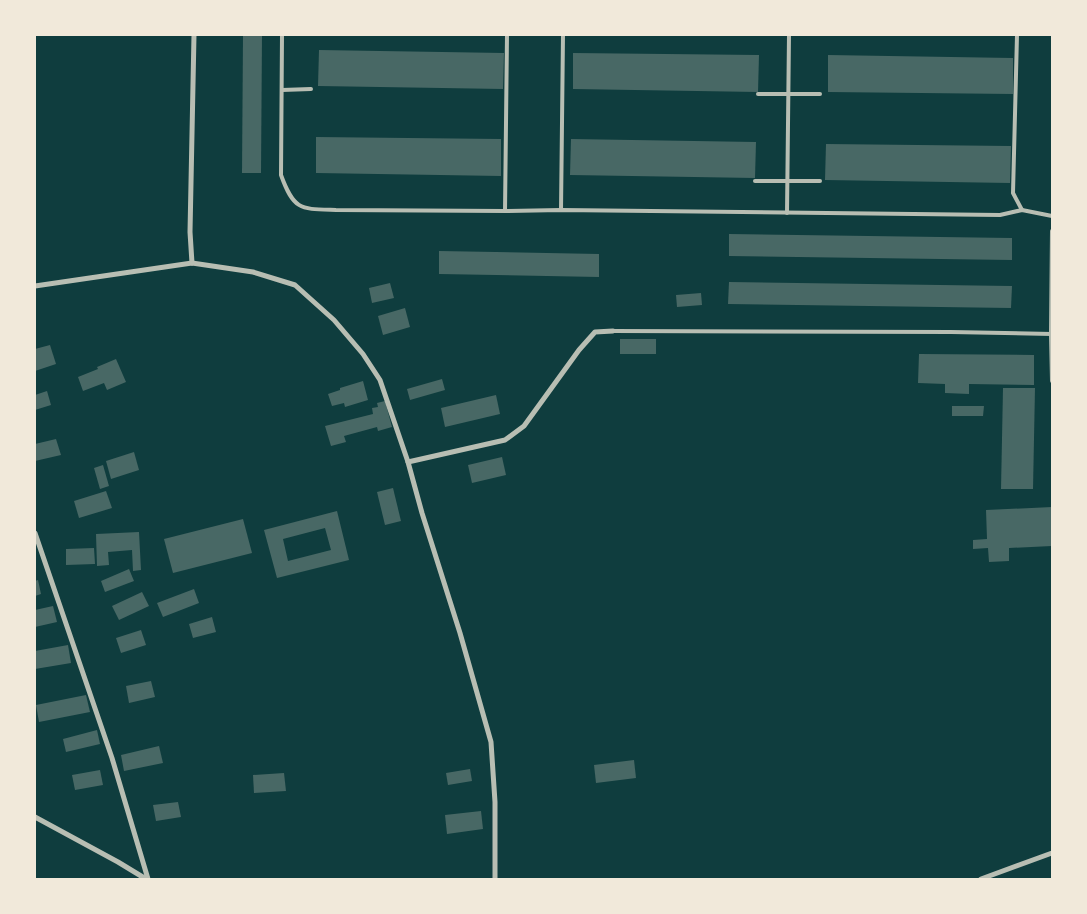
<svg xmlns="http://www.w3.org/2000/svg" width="1087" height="914" viewBox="0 0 1087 914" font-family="'Space Grotesk',sans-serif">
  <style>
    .building { fill: #486865; fill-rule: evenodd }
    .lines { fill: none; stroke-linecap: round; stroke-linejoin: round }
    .service { stroke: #b8beb3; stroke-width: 4 }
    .minor { stroke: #b8beb3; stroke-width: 5 }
  </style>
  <rect width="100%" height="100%" fill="#0f3d3e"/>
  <g class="building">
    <path d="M 243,35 L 262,35 L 261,173 L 242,173 Z"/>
    <path d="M 319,50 L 504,53 L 503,89 L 318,86 Z"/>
    <path d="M 573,53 L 759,55 L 758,92 L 573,89 Z"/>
    <path d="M 828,55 L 1013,58 L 1013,94 L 828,92 Z"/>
    <path d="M 316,137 L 501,139 L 501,176 L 316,173 Z"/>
    <path d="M 571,139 L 756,142 L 755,178 L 570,175 Z"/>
    <path d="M 826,144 L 1011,146 L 1010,183 L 825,180 Z"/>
    <path d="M 729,234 L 1012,238 L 1012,260 L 729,256 Z"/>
    <path d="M 439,251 L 599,254 L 599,277 L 439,274 Z"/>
    <path d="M 729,282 L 1012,286 L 1011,308 L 728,304 Z"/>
    <path d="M 390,283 L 394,298 L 372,303 L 369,288 Z"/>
    <path d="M 701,293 L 702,305 L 677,307 L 676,295 Z"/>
    <path d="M 405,308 L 410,327 L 383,335 L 378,316 Z"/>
    <rect x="620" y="339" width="36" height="15"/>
    <path d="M 50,345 L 56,364 L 35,371 L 35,349 Z"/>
    <path d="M 919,354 L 1034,355 L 1034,385 L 969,384 L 969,394 L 945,393 L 945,384 L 918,383 Z"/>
    <path d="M 116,359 L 126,382 L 107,390 L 104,383 L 83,391 L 78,377 L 98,369 L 97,367 Z"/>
    <path d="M 442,379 L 445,390 L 410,400 L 407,389 Z"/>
    <path d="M 363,381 L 368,400 L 345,407 L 344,403 L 332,406 L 328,394 L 340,390 L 340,388 Z"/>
    <path d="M 1003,388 L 1035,388 L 1033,489 L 1001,489 Z"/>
    <path d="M 47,391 L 51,405 L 35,410 L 35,395 Z"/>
    <path d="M 496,395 L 500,414 L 445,427 L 441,408 Z"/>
    <path d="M 385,401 L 392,427 L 378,431 L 377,427 L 344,436 L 346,442 L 331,446 L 325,426 L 373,414 L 372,408 L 378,407 L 377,403 Z"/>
    <path d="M 952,406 L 984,406 L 983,416 L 952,416 Z"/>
    <path d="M 56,439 L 61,455 L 35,461 L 35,444 Z"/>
    <path d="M 134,452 L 139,470 L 111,479 L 106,461 Z"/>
    <path d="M 502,457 L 506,475 L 472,483 L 468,465 Z"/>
    <path d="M 103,465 L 109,486 L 100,489 L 94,468 Z"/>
    <path d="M 393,488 L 401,521 L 385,525 L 377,492 Z"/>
    <path d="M 106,491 L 112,508 L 79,518 L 74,501 Z"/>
    <path d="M 1052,507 L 1052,546 L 1009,548 L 1009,561 L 989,562 L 988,548 L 973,549 L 973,540 L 987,539 L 986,510 Z"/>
    <path d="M 337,511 L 349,560 L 277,578 L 264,530 ZM 325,528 L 331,550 L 288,561 L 283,539 Z"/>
    <path d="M 243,519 L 252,553 L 173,573 L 164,539 Z"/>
    <path d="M 139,532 L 141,570 L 133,571 L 132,550 L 108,552 L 109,565 L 97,566 L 96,534 Z"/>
    <path d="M 94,548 L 95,564 L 66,565 L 66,549 Z"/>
    <path d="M 129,569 L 134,581 L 105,592 L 101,581 Z"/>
    <path d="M 38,580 L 41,594 L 35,596 L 35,581 Z"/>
    <path d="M 194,589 L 199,603 L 163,617 L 157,603 Z"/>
    <path d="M 142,592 L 149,606 L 119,620 L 112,606 Z"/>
    <path d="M 53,606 L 57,622 L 35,627 L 35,610 Z"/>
    <path d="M 212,617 L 216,632 L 193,638 L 189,624 Z"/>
    <path d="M 141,630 L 146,645 L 121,653 L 116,638 Z"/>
    <path d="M 68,645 L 71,663 L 35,669 L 35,651 Z"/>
    <path d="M 151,681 L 155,697 L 129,703 L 126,686 Z"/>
    <path d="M 86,695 L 90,712 L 39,722 L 36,705 Z"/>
    <path d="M 97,730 L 100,744 L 66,752 L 63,739 Z"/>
    <path d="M 159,746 L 163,763 L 124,771 L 121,755 Z"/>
    <path d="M 634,760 L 636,778 L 596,783 L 594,765 Z"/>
    <path d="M 470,769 L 472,781 L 448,785 L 446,773 Z"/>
    <path d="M 100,770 L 103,785 L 75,790 L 72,775 Z"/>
    <path d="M 284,773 L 286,791 L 254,793 L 253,775 Z"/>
    <path d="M 178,802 L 181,817 L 156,821 L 153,805 Z"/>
    <path d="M 481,811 L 483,829 L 447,834 L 445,815 Z"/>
  </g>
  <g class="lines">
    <g class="service">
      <path d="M 282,35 L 281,175 C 294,211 301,209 336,210 L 505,211 L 561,210 L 1000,215 L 1022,210 L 1052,216"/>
      <path d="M 1017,35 L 1013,193 L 1022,210"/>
      <path d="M 282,90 L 311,89"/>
      <path d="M 758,94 L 820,94"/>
      <path d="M 755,181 L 820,181"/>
      <path d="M 561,210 L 563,35"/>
      <path d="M 505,211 L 507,35"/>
      <path d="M 787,213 L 789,35"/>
      <path d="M 1052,231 L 1051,334 L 1052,381"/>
      <path d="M 613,331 L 951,332 L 1052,334"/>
    </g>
    <g class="minor">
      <path d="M 192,263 L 190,232 L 194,35"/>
      <path d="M 35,286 L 192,263 L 253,272 L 295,285 L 334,320 L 363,354 L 380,380 L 408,462"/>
      <path d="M 35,533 L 112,758 L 148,879"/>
      <path d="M 35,817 L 118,862 L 146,879"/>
      <path d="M 495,879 L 495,802 L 491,742 L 460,633 L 422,513 L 408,462 L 505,440 L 524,426 L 579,350 L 595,332 L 613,331"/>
      <path d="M 981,879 L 1052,853"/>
    </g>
  </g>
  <rect width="1087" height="914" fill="none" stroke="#f1e9da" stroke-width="72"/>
</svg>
